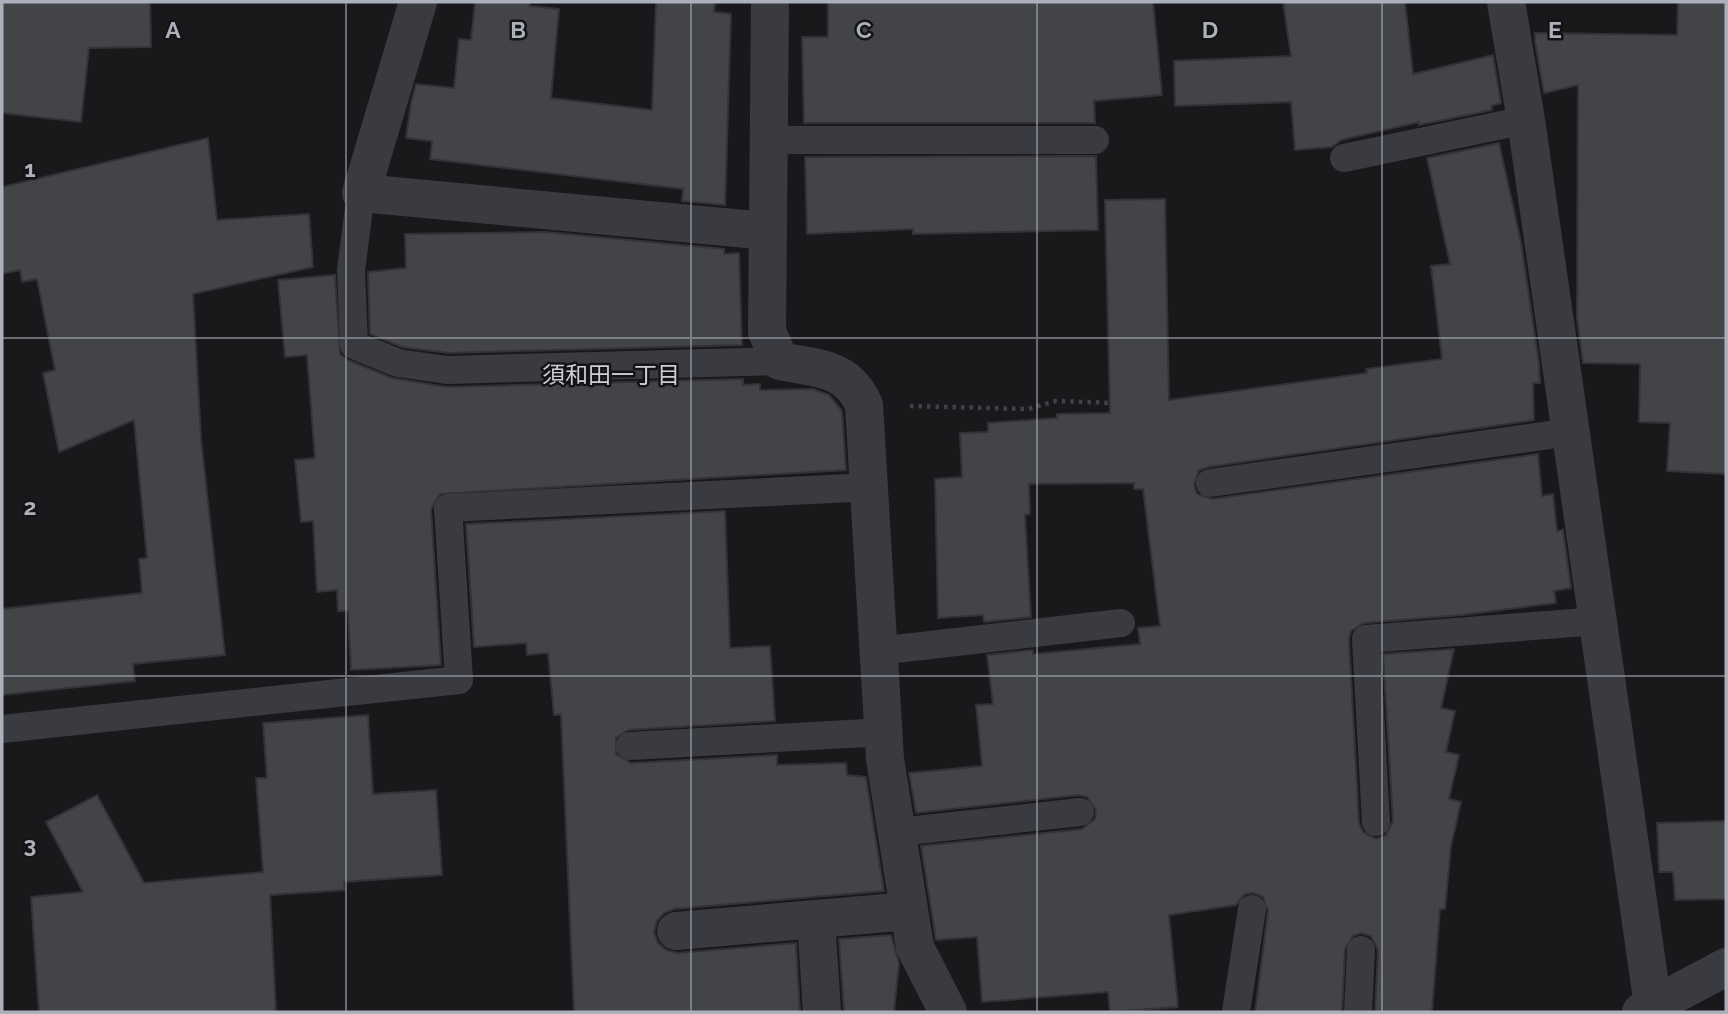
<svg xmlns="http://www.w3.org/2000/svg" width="1728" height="1014" viewBox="0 0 1728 1014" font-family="Raleway,'Noto Sans JP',sans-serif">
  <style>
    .building { fill: #434448; stroke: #333337; stroke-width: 2 }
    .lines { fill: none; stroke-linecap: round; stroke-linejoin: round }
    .path { stroke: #404247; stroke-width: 4.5; stroke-dasharray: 3.5 5; stroke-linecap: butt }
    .lane { stroke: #3a3b40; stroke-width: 28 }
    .street { stroke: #3a3b40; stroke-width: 38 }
    .grid { fill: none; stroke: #acb0bb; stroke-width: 2; stroke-opacity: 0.55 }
    .labels { text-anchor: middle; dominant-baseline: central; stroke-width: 5; stroke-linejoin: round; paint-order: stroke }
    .neighbourhood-label { font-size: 23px; fill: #cdcfd7; stroke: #141416 }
    .grid-label { font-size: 23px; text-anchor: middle; font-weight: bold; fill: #acb0bb; stroke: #141416; stroke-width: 5; stroke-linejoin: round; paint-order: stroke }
  </style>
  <rect width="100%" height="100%" fill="#19191b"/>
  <g class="building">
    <path d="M 2,2 L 150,2 L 151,47 L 89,48 L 81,122 L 2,113 Z"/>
    <path d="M 475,2 L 530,2 L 530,6 L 559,9 L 551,98 L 652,110 L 656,2 L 715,2 L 714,12 L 731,14 L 725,205 L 682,201 L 683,189 L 430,159 L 432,141 L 406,138 L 411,103 L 416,84 L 454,88 L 459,39 L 471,40 Z"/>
    <path d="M 828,2 L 1153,2 L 1162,95 L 1094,101 L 1095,123 L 804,123 L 802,37 L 828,37 Z"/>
    <path d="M 1283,2 L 1405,2 L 1413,74 L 1493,55 L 1501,103 L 1491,106 L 1492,110 L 1419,125 L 1419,122 L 1341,140 L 1332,147 L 1295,150 L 1291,102 L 1175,106 L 1174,61 L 1291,56 Z"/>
    <path d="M 1678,2 L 1726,2 L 1726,474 L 1667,471 L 1670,423 L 1639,422 L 1640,364 L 1583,363 L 1577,318 L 1578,85 L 1544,93 L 1535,42 L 1535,33 L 1677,35 Z"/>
    <path d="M 208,138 L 217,220 L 309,214 L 313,267 L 193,294 L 201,439 L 225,655 L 133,664 L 135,681 L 2,695 L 2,609 L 142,593 L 139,559 L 147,558 L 134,420 L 59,452 L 43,373 L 55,370 L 37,279 L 22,282 L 20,270 L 2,274 L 2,187 Z"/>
    <path d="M 1499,143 L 1521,242 L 1539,363 L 1540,383 L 1533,383 L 1534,420 L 1208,467 L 1199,470 L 1194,485 L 1197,494 L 1212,499 L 1538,454 L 1542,496 L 1553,494 L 1557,531 L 1563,530 L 1571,588 L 1554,591 L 1556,603 L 1462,615 L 1364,623 L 1351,631 L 1349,639 L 1359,823 L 1363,832 L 1376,839 L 1386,835 L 1393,821 L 1383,654 L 1454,649 L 1441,708 L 1455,711 L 1446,752 L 1459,755 L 1449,799 L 1461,802 L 1451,846 L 1445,909 L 1440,909 L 1432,1012 L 1375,1012 L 1378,950 L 1371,936 L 1361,933 L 1353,936 L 1345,949 L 1342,1012 L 1255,1012 L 1268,911 L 1263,897 L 1254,893 L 1245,894 L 1236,905 L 1169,915 L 1178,1007 L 1110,1012 L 1108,992 L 982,1002 L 977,937 L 936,940 L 921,846 L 1082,829 L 1095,819 L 1096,810 L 1087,797 L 1078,795 L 916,813 L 909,773 L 982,766 L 976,705 L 993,704 L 987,655 L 1033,650 L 1033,654 L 1140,644 L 1138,628 L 1160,626 L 1143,489 L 1134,489 L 1134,483 L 1029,484 L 1030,514 L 1025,515 L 1031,617 L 984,622 L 983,615 L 938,618 L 935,479 L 962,477 L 960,433 L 988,432 L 988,423 L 1057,418 L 1057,414 L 1110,413 L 1105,200 L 1165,199 L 1169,400 L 1367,373 L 1366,369 L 1442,359 L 1431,266 L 1450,264 L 1427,158 Z"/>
    <path d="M 1096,156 L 1098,230 L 913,234 L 913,229 L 807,234 L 805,157 Z"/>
    <path d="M 546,232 L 724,249 L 724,254 L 739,253 L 742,345 L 448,353 L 402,347 L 370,334 L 368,272 L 406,268 L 405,234 Z"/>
    <path d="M 335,275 L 340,354 L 348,360 L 392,378 L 447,387 L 743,379 L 743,385 L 760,384 L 760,390 L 813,389 L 829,395 L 842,411 L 846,470 L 440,494 L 431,509 L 441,665 L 351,670 L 348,611 L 338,611 L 337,590 L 317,592 L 313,521 L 301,522 L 295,460 L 315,458 L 307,355 L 285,357 L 278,280 Z"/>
    <path d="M 725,511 L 730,648 L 770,646 L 775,721 L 628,730 L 616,738 L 616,754 L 631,763 L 777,755 L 777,765 L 846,763 L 847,775 L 866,777 L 884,891 L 674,909 L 664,913 L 657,921 L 654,932 L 658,943 L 666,950 L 677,953 L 796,943 L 800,1012 L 574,1012 L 561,714 L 554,715 L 548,653 L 527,655 L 526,643 L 474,647 L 466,524 Z"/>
    <path d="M 368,715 L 373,794 L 436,790 L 442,875 L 344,882 L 345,890 L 270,895 L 276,1012 L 39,1012 L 31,897 L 83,892 L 46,822 L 97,795 L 144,883 L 263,872 L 256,778 L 267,778 L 263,723 Z"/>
    <path d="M 1726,821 L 1726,899 L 1675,900 L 1673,872 L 1659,872 L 1657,823 Z"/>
    <path d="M 891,935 L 899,963 L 894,1012 L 844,1012 L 839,939 Z"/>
  </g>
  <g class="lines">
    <g class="path">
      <path d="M 910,406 L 1028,409 L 1056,401 L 1202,406 L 1205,444"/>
      <path d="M 1217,522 L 1232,610 L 1250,868"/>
    </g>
    <g class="lane">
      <path d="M 767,140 L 1095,140"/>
      <path d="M 1344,158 L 1526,120"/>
      <path d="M 361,193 L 351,270 L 354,345 L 398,363 L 447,370 L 780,361"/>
      <path d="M 1210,483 L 1571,432"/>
      <path d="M 878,651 L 1121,623"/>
      <path d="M 2,729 L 459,680 L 448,508 L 870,487"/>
      <path d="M 630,746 L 884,732"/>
      <path d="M 1376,822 L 1366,639 L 1598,621"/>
      <path d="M 898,832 L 1080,812"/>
      <path d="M 1236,1012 L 1252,909"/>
      <path d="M 1358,1012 L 1361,950"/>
    </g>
    <g class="street">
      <path d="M 418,2 L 361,193 L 767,231"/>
      <path d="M 770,2 L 767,332 L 780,361 C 817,369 847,366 864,405 L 885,759 L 915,947 L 948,1012"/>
      <path d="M 1506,2 L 1526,120 L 1653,1006"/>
      <path d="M 816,919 L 822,1012"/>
      <path d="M 676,931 L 909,911"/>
      <path d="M 1641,1012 L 1726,967"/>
    </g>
  </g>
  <path class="grid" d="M 346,2 L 346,1012M 691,2 L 691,1012M 1037,2 L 1037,1012M 1382,2 L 1382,1012M 2,338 L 1726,338M 2,676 L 1726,676"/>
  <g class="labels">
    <g class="neighbourhood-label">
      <text x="611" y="374">須和田一丁目</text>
    </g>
  </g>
  <g class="grid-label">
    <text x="173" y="38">A</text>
    <text x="518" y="38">B</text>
    <text x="864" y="38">C</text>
    <text x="1210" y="38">D</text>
    <text x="1555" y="38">E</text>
    <text x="30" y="177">1</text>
    <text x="30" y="515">2</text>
    <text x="30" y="853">3</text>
  </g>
  <rect width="1728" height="1014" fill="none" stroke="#acb0bb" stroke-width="7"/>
</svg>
